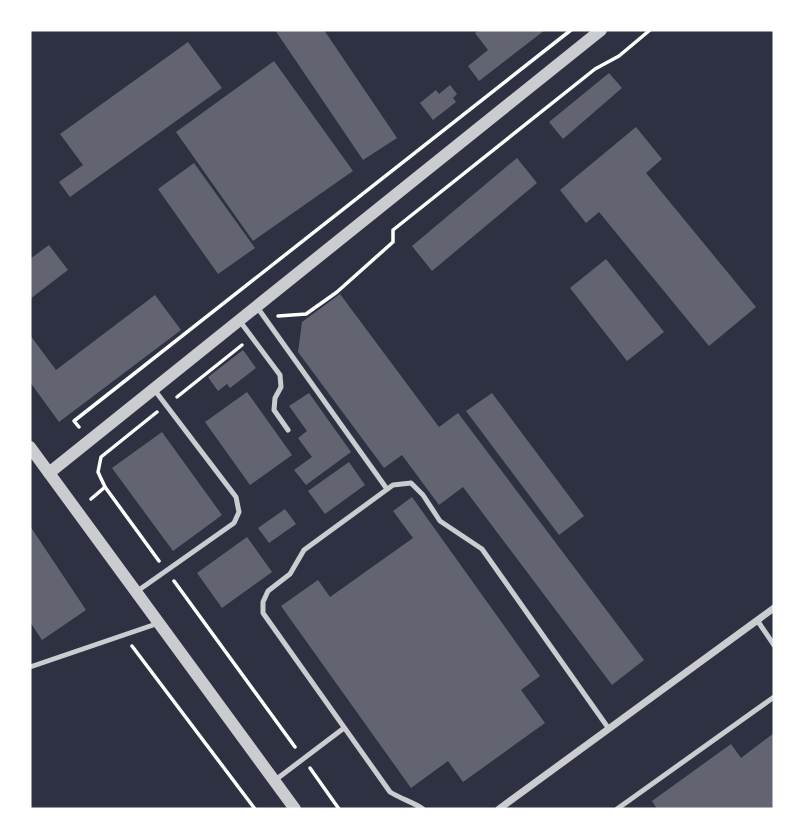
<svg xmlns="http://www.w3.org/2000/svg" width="804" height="839" viewBox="0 0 804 839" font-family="'IBM Plex Serif',serif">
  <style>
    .building { fill: #626471 }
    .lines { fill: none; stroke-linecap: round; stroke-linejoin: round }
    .path { stroke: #fff; stroke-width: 3.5 }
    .service { stroke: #caccd0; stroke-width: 5 }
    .minor { stroke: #caccd0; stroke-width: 7 }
    .tertiary { stroke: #caccd0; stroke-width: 12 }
  </style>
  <rect width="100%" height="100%" fill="#2d3142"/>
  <g class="building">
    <path d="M 275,30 L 324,30 L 397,138 L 363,160 Z"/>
    <path d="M 479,30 L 545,30 L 479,81 L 468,66 L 488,50 L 475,33 Z"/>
    <path d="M 188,42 L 222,88 L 70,197 L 59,182 L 83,165 L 60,134 Z"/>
    <path d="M 274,61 L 353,171 L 253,241 L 176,132 Z"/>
    <path d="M 609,73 L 622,88 L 563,139 L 549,122 Z"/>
    <path d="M 450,85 L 457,94 L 453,98 L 456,102 L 433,120 L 420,103 L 436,90 L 439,94 Z"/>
    <path d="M 636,127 L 662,159 L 646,173 L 756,307 L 709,346 L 599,212 L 586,223 L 560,190 Z"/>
    <path d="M 517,158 L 537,183 L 432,271 L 412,246 Z"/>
    <path d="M 194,163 L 255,248 L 218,274 L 158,189 Z"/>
    <path d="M 49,245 L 68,270 L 30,299 L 30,259 Z"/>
    <path d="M 606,259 L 664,332 L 627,361 L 570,288 Z"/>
    <path d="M 340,294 L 439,427 L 458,413 L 644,660 L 612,685 L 463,487 L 439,505 L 402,455 L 384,468 L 298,352 L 302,322 Z"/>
    <path d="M 155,295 L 181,330 L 59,422 L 30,382 L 30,335 L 56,370 Z"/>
    <path d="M 243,350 L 256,368 L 230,388 L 227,384 L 218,391 L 208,377 Z"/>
    <path d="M 247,392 L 292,455 L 250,485 L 205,422 Z"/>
    <path d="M 309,393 L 351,452 L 306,485 L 294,470 L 312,457 L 298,438 L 307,431 L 289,406 Z"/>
    <path d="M 492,393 L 584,516 L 559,535 L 466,411 Z"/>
    <path d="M 162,432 L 222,515 L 173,551 L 112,468 Z"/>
    <path d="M 349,462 L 365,485 L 325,514 L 308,491 Z"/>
    <path d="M 412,497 L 540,676 L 521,690 L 545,723 L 463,782 L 448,761 L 411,788 L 281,606 L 318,580 L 330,597 L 413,538 L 393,511 Z"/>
    <path d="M 285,509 L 296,524 L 269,543 L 258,528 Z"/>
    <path d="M 30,526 L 86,610 L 42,640 L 30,622 Z"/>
    <path d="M 247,537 L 272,572 L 222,608 L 197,573 Z"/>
    <path d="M 774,733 L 774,809 L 657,809 L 652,801 L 731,744 L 741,758 Z"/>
  </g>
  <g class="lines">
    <g class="path">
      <path d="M 278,316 L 306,314 L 337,292 L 393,242 L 393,230 L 595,69 L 619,56 L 650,30"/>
      <path d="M 177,397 L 242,345"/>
      <path d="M 157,412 L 101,457 L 98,472 L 105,487 L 159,561"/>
      <path d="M 79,427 L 74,421 L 571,30"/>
      <path d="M 91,499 L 105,487"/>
      <path d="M 174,581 L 295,747"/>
      <path d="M 132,646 L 255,809"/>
      <path d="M 310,768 L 339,809"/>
    </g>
    <g class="service">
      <path d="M 257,307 L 387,489"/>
      <path d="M 239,320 L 280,375 L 281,387 L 275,398 L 274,410 L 288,430"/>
      <path d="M 136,592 L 234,523 L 239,512 L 236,497 L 153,388"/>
      <path d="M 757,620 L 774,645"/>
      <path d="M 30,667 L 159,623"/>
      <path d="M 274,781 L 344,728"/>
      <path d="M 423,809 C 413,802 401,799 390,792 L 263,613 L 263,602 L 268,591 L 290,574 L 304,550 L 393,485 L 411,483 L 423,495 L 440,521 L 482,549 L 609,729"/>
      <path d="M 617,809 L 774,697"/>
    </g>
    <path class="minor" d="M 499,809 L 774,608"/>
    <g class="tertiary">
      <path d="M 30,447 L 295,809"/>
      <path d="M 49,473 L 601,30"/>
    </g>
  </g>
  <rect width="804" height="839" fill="none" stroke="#ffffff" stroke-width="63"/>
</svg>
